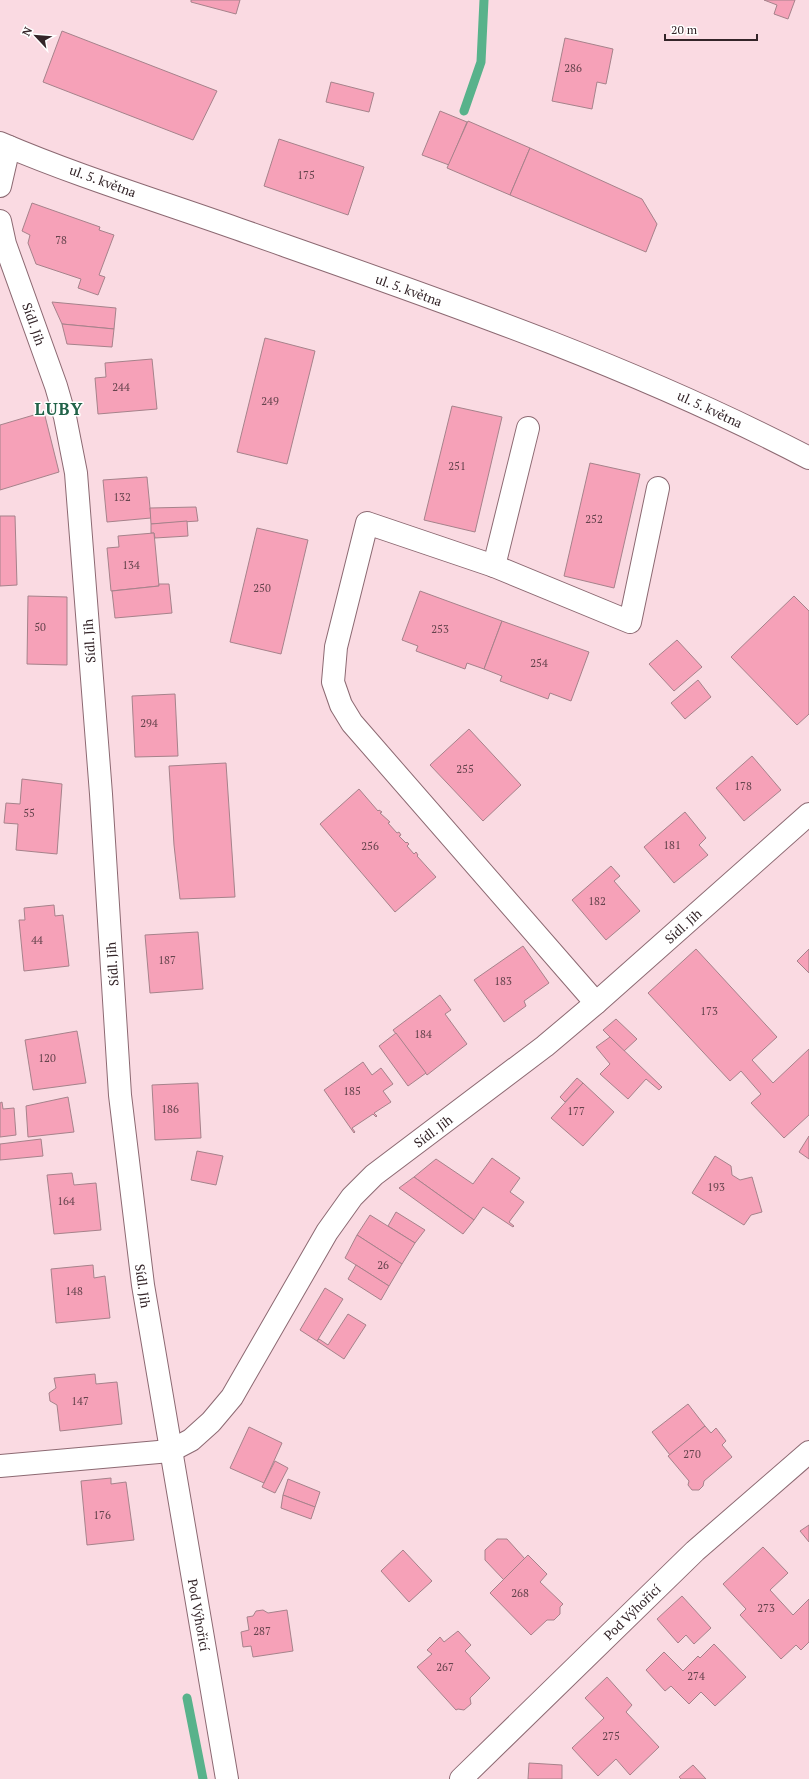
<svg xmlns="http://www.w3.org/2000/svg" width="809" height="1779" viewBox="0 0 809 1779" font-family="'PT Serif',serif">
  <style>
    .lines { fill: none; stroke-linecap: round; stroke-linejoin: round }
    .stream { stroke: #58b28b; stroke-width: 9 }
    .building { fill: #f6a1b8; stroke: #a6828b }
    .minor-casing { stroke: #8c6972; stroke-width: 24 }
    .minor { stroke: #fff; stroke-width: 22 }
    .labels { text-anchor: middle; dominant-baseline: central; stroke-width: 3; stroke-linejoin: round; paint-order: stroke }
    .number-label { font-size: 11px; fill: #64434c }
    .street-label { font-size: 13px; fill: #332428; stroke: #fff }
    .district-label { font-size: 17px; font-weight: bold; letter-spacing: 1px; fill: #216349; stroke: #fff }
  </style>
  <rect width="100%" height="100%" fill="#fadae2"/>
  <g class="lines">
    <g class="stream">
      <path d="M 464,111 L 481,62 L 484,0"/>
      <path d="M 187,1698 L 203,1779"/>
    </g>
  </g>
  <g class="building">
    <path d="M 191,0 L 240,0 L 236,14 L 191,2 Z"/>
    <path d="M 764,0 L 795,0 L 788,19 L 774,14 L 777,5 Z"/>
    <path d="M 62,31 L 217,91 L 193,140 L 43,82 Z"/>
    <path d="M 565,38 L 613,49 L 606,84 L 597,82 L 592,109 L 552,101 Z"/>
    <path d="M 331,82 L 374,93 L 369,112 L 326,102 Z"/>
    <path d="M 440,111 L 467,122 L 449,165 L 422,155 Z"/>
    <path d="M 468,121 L 530,148 L 510,195 L 447,168 Z"/>
    <path d="M 279,139 L 364,167 L 348,215 L 264,186 Z"/>
    <path d="M 530,148 L 642,199 L 657,224 L 646,252 L 510,195 Z"/>
    <path d="M 32,203 L 100,227 L 99,230 L 114,235 L 99,275 L 105,277 L 98,295 L 78,288 L 81,279 L 36,264 L 28,243 L 30,235 L 22,231 Z"/>
    <path d="M 52,302 L 116,308 L 114,329 L 62,324 Z"/>
    <path d="M 62,324 L 114,329 L 112,347 L 67,344 Z"/>
    <path d="M 265,338 L 315,351 L 287,464 L 237,452 Z"/>
    <path d="M 152,359 L 157,409 L 98,414 L 95,378 L 106,377 L 105,363 Z"/>
    <path d="M 452,406 L 502,417 L 475,532 L 424,520 Z"/>
    <path d="M 44,412 L 59,472 L 0,490 L 0,425 Z"/>
    <path d="M 590,463 L 640,474 L 614,588 L 564,576 Z"/>
    <path d="M 147,477 L 151,518 L 107,522 L 103,480 Z"/>
    <path d="M 196,507 L 198,521 L 151,524 L 150,508 Z"/>
    <path d="M 0,516 L 15,516 L 17,585 L 0,586 Z"/>
    <path d="M 187,521 L 188,536 L 155,538 L 154,533 L 151,533 L 151,524 Z"/>
    <path d="M 257,528 L 308,540 L 281,654 L 230,642 Z"/>
    <path d="M 154,533 L 159,586 L 111,591 L 107,548 L 119,547 L 118,536 Z"/>
    <path d="M 159,584 L 169,584 L 172,613 L 115,618 L 112,591 L 159,586 Z"/>
    <path d="M 420,591 L 502,621 L 484,669 L 467,663 L 465,669 L 416,651 L 418,646 L 402,640 Z"/>
    <path d="M 28,596 L 67,597 L 67,665 L 27,664 Z"/>
    <path d="M 794,596 L 809,611 L 809,714 L 797,725 L 731,657 Z"/>
    <path d="M 502,621 L 589,652 L 571,701 L 550,693 L 548,699 L 500,681 L 502,676 L 484,669 Z"/>
    <path d="M 677,640 L 702,667 L 674,691 L 649,664 Z"/>
    <path d="M 698,680 L 711,697 L 685,719 L 671,703 Z"/>
    <path d="M 175,694 L 178,756 L 135,757 L 132,696 Z"/>
    <path d="M 469,729 L 521,785 L 483,821 L 430,765 Z"/>
    <path d="M 752,756 L 781,790 L 744,821 L 716,788 Z"/>
    <path d="M 226,763 L 235,897 L 180,899 L 174,845 L 169,766 Z"/>
    <path d="M 22,779 L 62,784 L 57,854 L 16,850 L 18,824 L 4,823 L 6,803 L 20,804 Z"/>
    <path d="M 359,789 L 378,811 L 379,810 L 382,812 L 380,813 L 390,822 L 388,823 L 397,833 L 399,832 L 401,835 L 399,836 L 406,843 L 407,842 L 409,844 L 407,846 L 414,854 L 416,852 L 418,855 L 417,856 L 436,877 L 395,912 L 320,824 Z"/>
    <path d="M 685,812 L 706,838 L 699,845 L 708,855 L 674,883 L 644,847 Z"/>
    <path d="M 611,866 L 620,876 L 614,881 L 640,911 L 606,940 L 572,900 Z"/>
    <path d="M 54,905 L 55,916 L 63,915 L 69,966 L 24,971 L 19,920 L 25,920 L 24,908 Z"/>
    <path d="M 198,932 L 203,989 L 150,993 L 145,935 Z"/>
    <path d="M 523,946 L 549,983 L 524,1001 L 526,1006 L 504,1022 L 474,980 Z"/>
    <path d="M 696,949 L 777,1037 L 752,1060 L 773,1083 L 809,1049 L 809,1115 L 784,1138 L 751,1103 L 761,1094 L 741,1071 L 730,1081 L 648,993 Z"/>
    <path d="M 809,949 L 809,973 L 797,961 Z"/>
    <path d="M 440,995 L 451,1010 L 445,1014 L 467,1044 L 427,1075 L 393,1030 Z"/>
    <path d="M 616,1019 L 637,1039 L 624,1051 L 603,1030 Z"/>
    <path d="M 77,1031 L 86,1083 L 33,1090 L 25,1040 Z"/>
    <path d="M 396,1033 L 426,1073 L 408,1086 L 379,1046 Z"/>
    <path d="M 610,1037 L 662,1087 L 659,1090 L 646,1079 L 628,1099 L 600,1074 L 610,1064 L 596,1047 Z"/>
    <path d="M 363,1062 L 372,1075 L 381,1068 L 393,1084 L 383,1091 L 391,1102 L 374,1113 L 377,1116 L 376,1117 L 373,1114 L 352,1128 L 355,1132 L 354,1133 L 324,1090 Z"/>
    <path d="M 577,1078 L 583,1083 L 565,1102 L 560,1097 Z"/>
    <path d="M 198,1083 L 201,1138 L 155,1140 L 152,1085 Z"/>
    <path d="M 583,1083 L 614,1112 L 583,1146 L 551,1118 Z"/>
    <path d="M 68,1097 L 74,1132 L 28,1137 L 26,1106 Z"/>
    <path d="M 2,1102 L 3,1109 L 14,1108 L 16,1135 L 0,1137 L 0,1103 Z"/>
    <path d="M 809,1136 L 809,1159 L 799,1152 Z"/>
    <path d="M 41,1139 L 43,1156 L 0,1160 L 0,1144 Z"/>
    <path d="M 197,1151 L 223,1156 L 216,1185 L 191,1180 Z"/>
    <path d="M 715,1156 L 731,1166 L 732,1175 L 740,1180 L 752,1177 L 762,1212 L 751,1215 L 744,1225 L 692,1193 Z"/>
    <path d="M 492,1158 L 520,1178 L 510,1192 L 524,1202 L 509,1222 L 514,1226 L 513,1227 L 483,1207 L 474,1220 L 414,1177 L 436,1159 L 473,1184 Z"/>
    <path d="M 72,1173 L 74,1185 L 96,1183 L 101,1230 L 54,1234 L 47,1175 Z"/>
    <path d="M 414,1177 L 474,1220 L 463,1234 L 399,1188 Z"/>
    <path d="M 396,1212 L 425,1230 L 415,1243 L 388,1226 Z"/>
    <path d="M 370,1215 L 415,1243 L 402,1264 L 357,1235 Z"/>
    <path d="M 357,1235 L 402,1264 L 389,1286 L 345,1258 Z"/>
    <path d="M 93,1265 L 94,1278 L 105,1276 L 110,1318 L 56,1323 L 51,1269 Z"/>
    <path d="M 356,1265 L 389,1286 L 381,1300 L 348,1279 Z"/>
    <path d="M 325,1288 L 343,1299 L 317,1341 L 300,1330 Z"/>
    <path d="M 348,1314 L 366,1325 L 344,1359 L 317,1341 L 319,1339 L 328,1345 Z"/>
    <path d="M 95,1374 L 96,1384 L 117,1382 L 122,1424 L 60,1431 L 57,1405 L 50,1401 L 49,1393 L 56,1388 L 54,1378 Z"/>
    <path d="M 688,1404 L 705,1426 L 670,1455 L 652,1432 Z"/>
    <path d="M 705,1426 L 711,1433 L 716,1428 L 726,1441 L 722,1445 L 732,1457 L 704,1481 L 703,1486 L 699,1490 L 692,1490 L 688,1485 L 689,1481 L 668,1456 Z"/>
    <path d="M 249,1427 L 282,1443 L 264,1483 L 230,1468 Z"/>
    <path d="M 275,1461 L 288,1468 L 275,1493 L 262,1487 Z"/>
    <path d="M 111,1478 L 111,1484 L 126,1482 L 134,1540 L 87,1545 L 81,1481 Z"/>
    <path d="M 288,1479 L 320,1492 L 315,1507 L 283,1495 Z"/>
    <path d="M 283,1495 L 315,1507 L 311,1519 L 281,1508 Z"/>
    <path d="M 809,1525 L 809,1542 L 800,1531 Z"/>
    <path d="M 497,1539 L 507,1539 L 525,1559 L 504,1580 L 485,1560 L 485,1550 Z"/>
    <path d="M 763,1547 L 788,1573 L 770,1590 L 793,1615 L 809,1599 L 809,1642 L 801,1650 L 796,1645 L 781,1659 L 740,1615 L 746,1609 L 723,1584 Z"/>
    <path d="M 403,1550 L 432,1581 L 409,1602 L 381,1571 Z"/>
    <path d="M 528,1555 L 547,1574 L 540,1582 L 563,1604 L 560,1607 L 560,1614 L 554,1620 L 547,1620 L 531,1635 L 490,1593 Z"/>
    <path d="M 682,1596 L 711,1628 L 694,1644 L 686,1635 L 678,1643 L 657,1619 Z"/>
    <path d="M 263,1610 L 268,1613 L 287,1610 L 293,1651 L 253,1657 L 251,1646 L 243,1647 L 241,1632 L 249,1630 L 247,1617 L 253,1616 L 256,1611 Z"/>
    <path d="M 458,1631 L 471,1645 L 465,1651 L 490,1678 L 470,1698 L 471,1704 L 464,1710 L 458,1709 L 456,1710 L 417,1667 L 432,1654 L 427,1650 L 440,1637 L 444,1642 Z"/>
    <path d="M 714,1644 L 746,1677 L 715,1706 L 701,1692 L 689,1704 L 671,1686 L 665,1691 L 646,1670 L 664,1652 L 683,1671 L 698,1656 L 700,1658 Z"/>
    <path d="M 607,1677 L 632,1705 L 626,1712 L 659,1747 L 630,1775 L 616,1759 L 598,1776 L 572,1748 L 604,1718 L 585,1698 Z"/>
    <path d="M 529,1763 L 562,1765 L 562,1779 L 528,1779 Z"/>
    <path d="M 693,1765 L 706,1779 L 681,1779 L 679,1777 Z"/>
  </g>
  <g class="lines">
    <g class="minor-casing">
      <g id="minor">
        <path d="M 0,143 C 77,176 159,201 238,229 C 431,297 627,363 809,458"/>
        <path d="M 0,186 L 9,147"/>
        <path d="M 0,221 L 5,244 L 56,386 L 65,417 L 76,473 L 101,794 L 120,1095 L 143,1285 L 227,1779"/>
        <path d="M 494,566 L 528,428"/>
        <path d="M 596,1003 L 352,723 L 341,705 L 333,682 L 336,647 L 367,523 L 494,566 L 630,622 L 658,488"/>
        <path d="M 0,1466 L 170,1451 L 191,1440 L 211,1422 L 232,1397 L 327,1232 L 352,1197 L 374,1175 L 545,1046 L 596,1003 L 809,814"/>
        <path d="M 461,1779 L 695,1551 L 809,1452"/>
      </g>
    </g>
    <use href="#minor" class="minor"/>
  </g>
  <g class="labels">
    <g class="number-label">
      <text x="573" y="68">286</text>
      <text x="306" y="175">175</text>
      <text x="61" y="240">78</text>
      <text x="121" y="387">244</text>
      <text x="270" y="401">249</text>
      <text x="457" y="466">251</text>
      <text x="122" y="497">132</text>
      <text x="594" y="519">252</text>
      <text x="131" y="565">134</text>
      <text x="262" y="588">250</text>
      <text x="40" y="627">50</text>
      <text x="440" y="629">253</text>
      <text x="539" y="663">254</text>
      <text x="149" y="723">294</text>
      <text x="465" y="769">255</text>
      <text x="743" y="786">178</text>
      <text x="29" y="813">55</text>
      <text x="672" y="845">181</text>
      <text x="370" y="846">256</text>
      <text x="597" y="901">182</text>
      <text x="37" y="940">44</text>
      <text x="167" y="960">187</text>
      <text x="503" y="981">183</text>
      <text x="709" y="1011">173</text>
      <text x="423" y="1034">184</text>
      <text x="47" y="1058">120</text>
      <text x="352" y="1091">185</text>
      <text x="170" y="1109">186</text>
      <text x="576" y="1111">177</text>
      <text x="716" y="1187">193</text>
      <text x="66" y="1201">164</text>
      <text x="383" y="1265">26</text>
      <text x="74" y="1291">148</text>
      <text x="80" y="1401">147</text>
      <text x="692" y="1454">270</text>
      <text x="102" y="1515">176</text>
      <text x="520" y="1593">268</text>
      <text x="766" y="1608">273</text>
      <text x="262" y="1631">287</text>
      <text x="445" y="1667">267</text>
      <text x="696" y="1676">274</text>
      <text x="611" y="1736">275</text>
    </g>
    <g class="street-label">
      <text transform="translate(103 181) rotate(20)">ul. 5. května</text>
      <text transform="translate(409 290) rotate(20)">ul. 5. května</text>
      <text transform="translate(34 324) rotate(71)">Sídl. Jih</text>
      <text transform="translate(710 409) rotate(25)">ul. 5. května</text>
      <text transform="translate(89 641) rotate(-94)">Sídl. Jih</text>
      <text transform="translate(683 926) rotate(-42)">Sídl. Jih</text>
      <text transform="translate(112 964) rotate(-94)">Sídl. Jih</text>
      <text transform="translate(433 1131) rotate(-37)">Sídl. Jih</text>
      <text transform="translate(143 1286) rotate(82)">Sídl. Jih</text>
      <text transform="translate(632 1612) rotate(-44)">Pod Výhořicí</text>
      <text transform="translate(199 1615) rotate(80)">Pod Výhořicí</text>
    </g>
    <g class="district-label">
      <text x="59" y="408">LUBY</text>
    </g>
  </g>
  <g transform="translate(36 36) rotate(296)" stroke="#ffffff" stroke-width="3" paint-order="stroke">
  <path d="M0-3L7 15L0 10L-7 15Z" fill="#332428"/>
  <text y="-6" font-size="11" font-weight="bold" text-anchor="middle" fill="#332428">N</text>
  </g>
  <path d="M665 34v6h92v-6" fill="none" stroke="#332428" stroke-width="2"/>
  <text x="671" y="34" font-size="12" fill="#332428" stroke="#ffffff" stroke-width="3" paint-order="stroke">20 m</text>
</svg>
